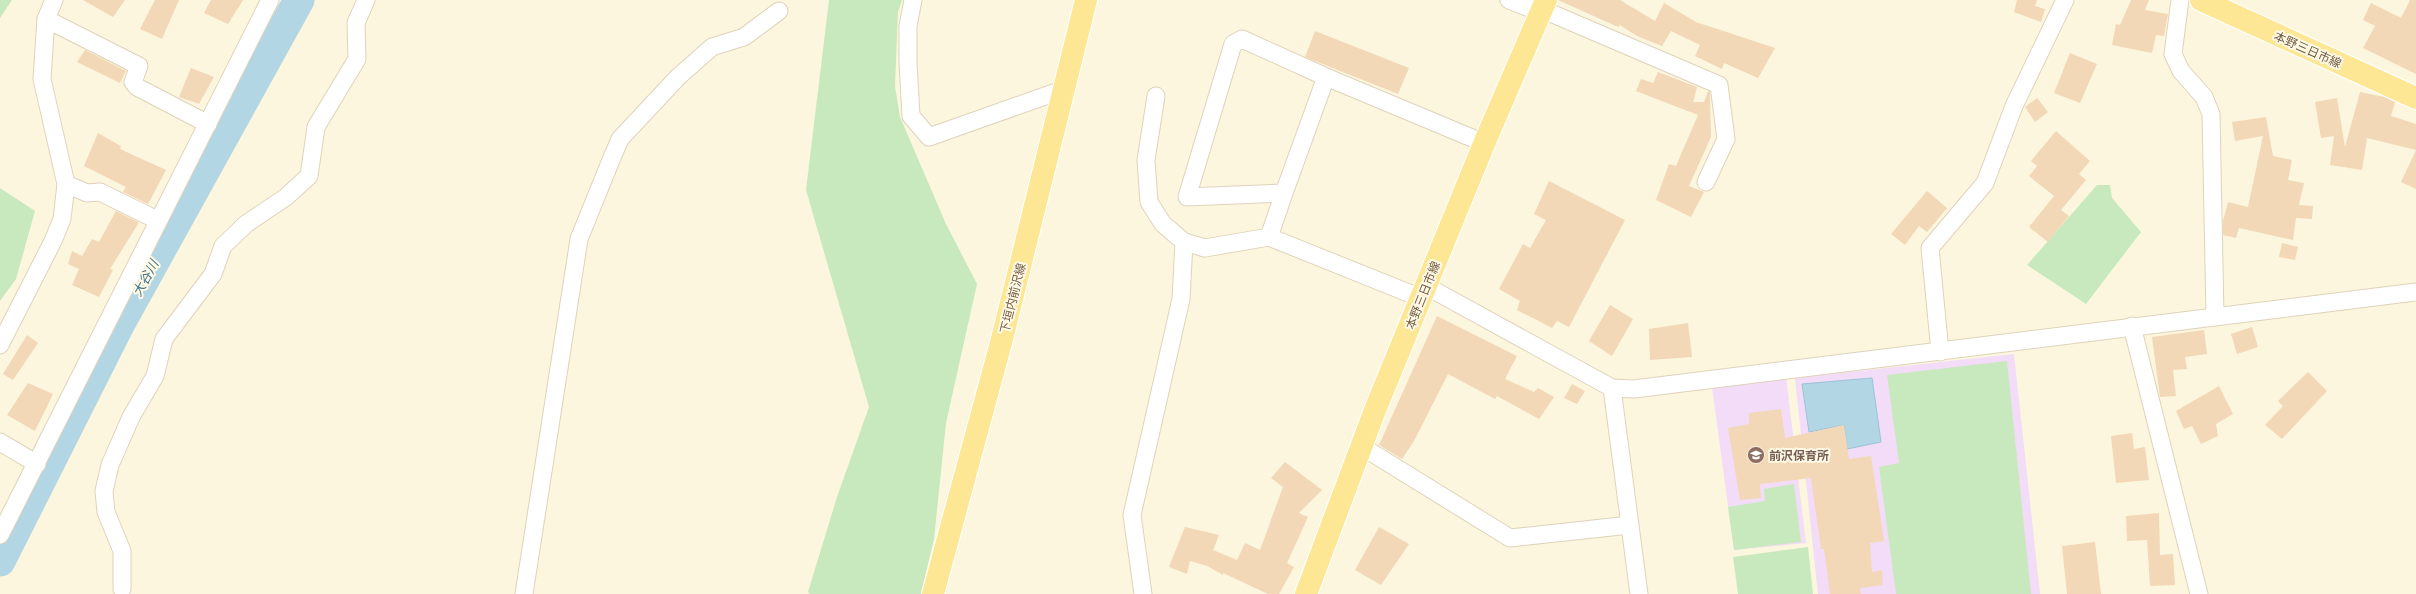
<svg xmlns="http://www.w3.org/2000/svg" width="2416" height="594" viewBox="0 0 2416 594" font-family="'Exo 2','Noto Sans JP',sans-serif">
  <style>
    .education { fill: #f2dcf8 }
    .green { fill: #c8e9bd }
    .water { fill: #b3d6e5; stroke: #99c4d7 }
    .lines { fill: none; stroke-linecap: round; stroke-linejoin: round }
    .river { stroke: #b3d6e5; stroke-width: 31 }
    .building { fill: #f2d8b6 }
    .minor-casing { stroke: #e0d2bb; stroke-width: 19 }
    .major-casing { stroke: #fff; stroke-width: 24 }
    .minor { stroke: #fff; stroke-width: 17 }
    .major { stroke: #fde795; stroke-width: 22 }
    .labels { text-anchor: middle; dominant-baseline: central; stroke-width: 4; stroke-linejoin: round; paint-order: stroke }
    .street-label { font-size: 12px; fill: #725d46; stroke: #fff9e5 }
    .education-label { font-size: 12px; font-weight: bold; fill: #785e54; stroke: #fff9e5; text-anchor: start }
    .water-label { font-size: 13px; font-style: italic; fill: #42758d; stroke: #fff9e5 }
  </style>
  <rect width="100%" height="100%" fill="#fcf6de"/>
  <g class="education">
    <path d="M 2014,354 L 2040,594 L 1818,594 L 1795,378 Z"/>
    <path d="M 1786,377 L 1806,543 L 1734,550 L 1712,387 Z"/>
  </g>
  <g class="green">
    <path d="M 0,0 L 12,0 L 0,18 Z"/>
    <path d="M 829,0 L 902,0 L 898,12 L 895,86 L 900,117 L 946,224 L 977,284 L 946,423 L 934,539 L 921,594 L 810,594 L 808,592 L 837,497 L 869,407 L 806,190 Z"/>
    <path d="M 2097,185 L 2110,185 L 2112,198 L 2141,232 L 2086,304 L 2027,265 Z"/>
    <path d="M 0,188 L 35,211 L 16,279 L 0,301 Z"/>
    <path d="M 2007,361 L 2031,594 L 1896,594 L 1879,467 L 1899,463 L 1887,375 Z"/>
    <path d="M 1794,484 L 1801,542 L 1734,550 L 1728,507 L 1765,501 L 1764,489 Z"/>
    <path d="M 1808,547 L 1813,594 L 1738,594 L 1733,557 Z"/>
  </g>
  <path class="water" d="M 1872,378 L 1881,442 L 1847,449 L 1844,425 L 1809,432 L 1802,384 Z"/>
  <g class="lines">
    <path class="river" d="M 0,561 L 119,325 L 299,0"/>
  </g>
  <g class="building">
    <path d="M 83,0 L 125,0 L 113,17 Z"/>
    <path d="M 155,0 L 179,0 L 162,39 L 140,29 Z"/>
    <path d="M 211,0 L 243,0 L 228,24 L 204,13 Z"/>
    <path d="M 1558,0 L 1620,0 L 1655,21 L 1664,3 L 1696,22 L 1775,48 L 1758,78 L 1724,63 L 1722,69 L 1695,56 L 1700,45 L 1671,31 L 1662,46 L 1637,36 L 1620,25 L 1618,27 Z"/>
    <path d="M 2017,0 L 2037,0 L 2035,6 L 2045,9 L 2041,22 L 2014,12 Z"/>
    <path d="M 2131,0 L 2149,0 L 2145,10 L 2168,14 L 2164,36 L 2156,35 L 2152,53 L 2112,45 L 2116,24 L 2120,25 Z"/>
    <path d="M 2410,0 L 2416,0 L 2416,74 L 2363,48 L 2375,26 L 2363,20 L 2371,3 L 2401,18 Z"/>
    <path d="M 1315,31 L 1409,68 L 1398,94 L 1305,57 Z"/>
    <path d="M 85,50 L 126,71 L 120,83 L 77,62 Z"/>
    <path d="M 2070,53 L 2097,64 L 2080,103 L 2054,93 Z"/>
    <path d="M 191,68 L 214,77 L 199,104 L 179,97 Z"/>
    <path d="M 1658,72 L 1697,87 L 1693,102 L 1704,102 L 1708,91 L 1710,92 L 1711,137 L 1689,186 L 1704,192 L 1691,217 L 1656,200 L 1669,164 L 1676,166 L 1698,115 L 1636,91 L 1641,79 L 1653,83 Z"/>
    <path d="M 2360,92 L 2384,97 L 2395,102 L 2391,116 L 2416,124 L 2416,189 L 2401,182 L 2416,150 L 2367,138 L 2362,170 L 2330,165 L 2334,136 L 2321,138 L 2315,102 L 2337,98 L 2345,147 Z"/>
    <path d="M 2037,98 L 2048,112 L 2035,122 L 2025,107 Z"/>
    <path d="M 2266,117 L 2273,156 L 2292,160 L 2288,180 L 2304,183 L 2299,205 L 2313,206 L 2312,219 L 2296,218 L 2293,240 L 2239,228 L 2236,238 L 2223,235 L 2223,221 L 2228,202 L 2248,207 L 2263,136 L 2235,141 L 2232,122 Z"/>
    <path d="M 2056,131 L 2090,161 L 2079,174 L 2086,180 L 2061,210 L 2069,216 L 2048,242 L 2029,227 L 2054,196 L 2029,176 L 2037,166 L 2031,161 Z"/>
    <path d="M 98,133 L 121,146 L 120,149 L 166,170 L 148,204 L 123,192 L 126,187 L 84,166 Z"/>
    <path d="M 1549,181 L 1625,220 L 1569,327 L 1557,321 L 1552,328 L 1517,310 L 1520,301 L 1499,289 L 1523,244 L 1530,248 L 1546,220 L 1534,214 Z"/>
    <path d="M 1927,191 L 1947,208 L 1927,232 L 1919,226 L 1905,245 L 1891,234 Z"/>
    <path d="M 116,211 L 138,222 L 138,224 L 110,269 L 113,270 L 99,297 L 72,285 L 79,269 L 68,264 L 72,251 L 82,256 L 92,239 L 99,242 Z"/>
    <path d="M 2282,243 L 2298,247 L 2295,260 L 2279,257 Z"/>
    <path d="M 1610,305 L 1633,319 L 1612,356 L 1589,341 Z"/>
    <path d="M 1437,316 L 1517,356 L 1505,379 L 1534,392 L 1538,388 L 1554,397 L 1539,419 L 1497,396 L 1495,399 L 1448,374 L 1414,441 L 1402,459 L 1379,445 Z"/>
    <path d="M 1688,323 L 1692,357 L 1650,360 L 1649,329 Z"/>
    <path d="M 2252,327 L 2258,347 L 2237,354 L 2231,334 Z"/>
    <path d="M 2204,330 L 2207,354 L 2185,357 L 2187,369 L 2173,370 L 2176,396 L 2160,397 L 2152,337 Z"/>
    <path d="M 27,335 L 38,343 L 13,380 L 3,374 Z"/>
    <path d="M 2308,372 L 2327,391 L 2282,439 L 2265,425 L 2283,406 L 2278,401 Z"/>
    <path d="M 28,383 L 53,394 L 35,431 L 7,415 Z"/>
    <path d="M 1572,384 L 1585,391 L 1577,404 L 1564,398 Z"/>
    <path d="M 2219,386 L 2233,414 L 2216,424 L 2218,436 L 2201,444 L 2192,426 L 2184,429 L 2176,411 Z"/>
    <path d="M 1781,409 L 1785,438 L 1844,425 L 1849,459 L 1871,456 L 1884,541 L 1870,543 L 1872,572 L 1882,570 L 1883,585 L 1860,588 L 1861,594 L 1830,594 L 1824,549 L 1821,549 L 1811,478 L 1760,484 L 1761,498 L 1740,500 L 1728,428 L 1749,424 L 1749,413 Z"/>
    <path d="M 2132,433 L 2134,449 L 2145,447 L 2149,480 L 2116,483 L 2111,436 Z"/>
    <path d="M 1285,462 L 1322,490 L 1299,513 L 1308,517 L 1287,563 L 1294,567 L 1279,594 L 1268,594 L 1223,573 L 1223,575 L 1207,566 L 1190,561 L 1187,574 L 1169,567 L 1185,527 L 1219,535 L 1213,550 L 1237,560 L 1245,543 L 1260,550 L 1283,487 L 1271,478 Z"/>
    <path d="M 2159,513 L 2160,555 L 2173,554 L 2175,585 L 2150,586 L 2147,540 L 2127,541 L 2126,516 Z"/>
    <path d="M 1379,527 L 1409,544 L 1381,585 L 1355,570 Z"/>
    <path d="M 2095,542 L 2101,594 L 2067,594 L 2062,546 Z"/>
  </g>
  <g class="lines">
    <g class="minor-casing">
      <g id="minor">
        <path d="M 913,0 L 908,26 L 908,62 L 911,116 L 929,137 L 1065,89"/>
        <path d="M 1509,0 L 1540,12 L 1553,14 L 1719,85 L 1726,139 L 1706,182"/>
        <path d="M 2180,0 L 2173,54 L 2181,71 L 2204,97 L 2211,114 L 2215,316"/>
        <path d="M 46,19 L 139,66 L 133,82 L 137,87 L 208,124"/>
        <path d="M 1242,39 L 1326,77 L 1284,193 L 1187,197 L 1233,44 Z"/>
        <path d="M 1326,77 L 1484,143"/>
        <path d="M 66,184 L 87,193 L 100,192 L 157,220"/>
        <path d="M 1269,237 L 1421,298"/>
        <path d="M 1184,242 L 1205,248 L 1269,237 L 1284,193"/>
        <path d="M 1426,286 L 1612,388 L 1634,389 L 2416,292"/>
        <path d="M 2132,326 L 2199,594"/>
        <path d="M 0,345 L 53,241 L 62,219 L 66,184 L 42,79 L 46,19 L 54,0"/>
        <path d="M 1940,352 L 1930,248 L 1985,183 L 2014,106 L 2065,0"/>
        <path d="M 1612,388 L 1639,594"/>
        <path d="M 0,442 L 37,464"/>
        <path d="M 1361,446 L 1510,538 L 1630,525"/>
        <path d="M 0,535 L 270,0"/>
        <path d="M 122,589 L 122,551 L 106,512 L 104,491 L 110,465 L 131,417 L 155,376 L 164,339 L 213,274 L 223,246 L 246,224 L 286,197 L 309,176 L 316,127 L 357,59 L 356,23 L 366,0"/>
        <path d="M 524,594 L 579,239 L 611,160 L 620,139 L 678,77 L 712,47 L 744,37 L 779,11"/>
        <path d="M 1143,594 L 1132,515 L 1181,299 L 1184,242 L 1163,224 L 1149,202 L 1146,160 L 1156,96"/>
      </g>
    </g>
    <g class="major-casing">
      <g id="major">
        <path d="M 2201,0 L 2416,98"/>
        <path d="M 933,594 L 1002,339 L 1086,0"/>
        <path d="M 1306,594 L 1375,410 L 1486,139 L 1546,0"/>
      </g>
    </g>
    <use href="#minor" class="minor"/>
    <use href="#major" class="major"/>
  </g>
  <defs>
    <g id="school-disc" transform="scale(0.9)"><circle r="9.5" fill="#8d6e63" stroke="#fff9e5"/><path d="M0-5L7-2L0 1L-7-2ZM-4 1L0 2.5L4 1V4Q0 6-4 4Z" fill="#fff"/></g>
  </defs>
  <g fill-rule="evenodd">
    <use href="#school-disc" x="1756" y="455"/>
  </g>
  <g class="labels">
    <g class="street-label">
      <text transform="translate(2308 49) rotate(24)">本野三日市線</text>
      <text transform="translate(1422 295) rotate(-68)">本野三日市線</text>
      <text transform="translate(1012 298) rotate(-76)">下垣内前沢線</text>
    </g>
    <g class="education-label">
      <text x="1769" y="455">前沢保育所</text>
    </g>
    <g class="water-label">
      <text transform="translate(145 278) rotate(-61)">大谷川</text>
    </g>
  </g>
</svg>
